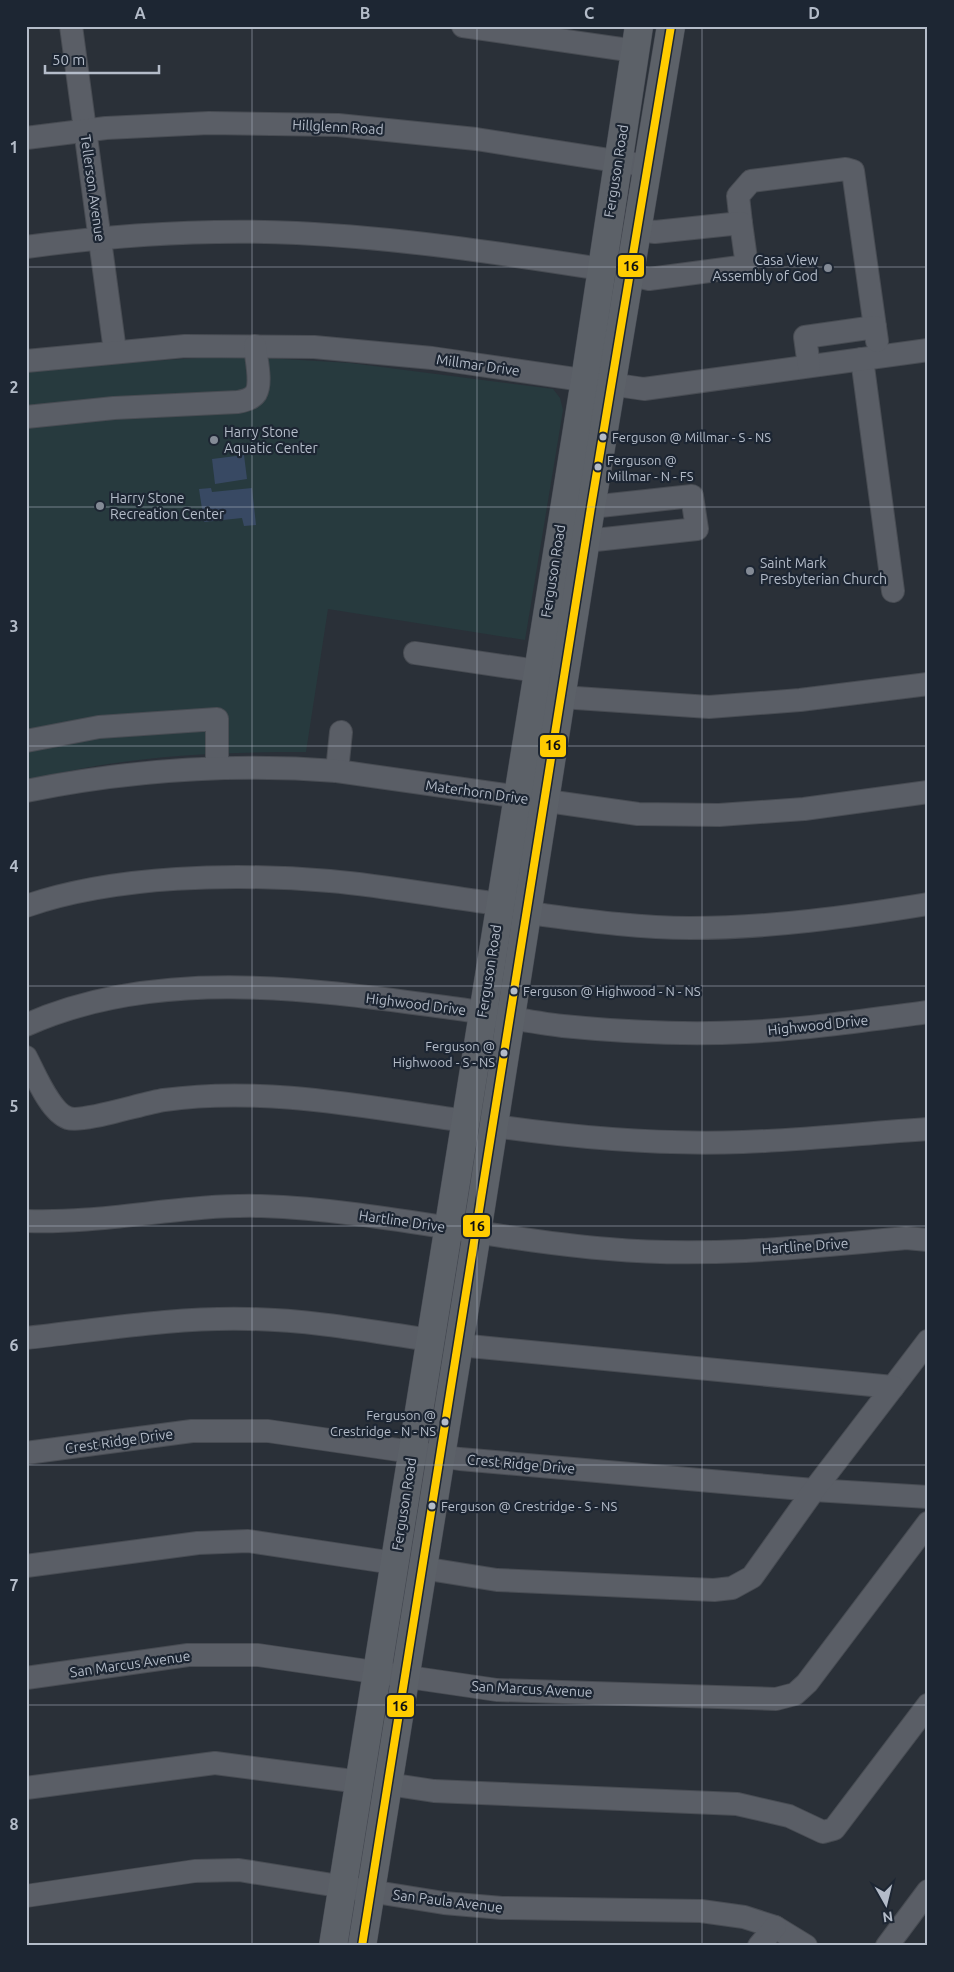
<svg xmlns="http://www.w3.org/2000/svg" width="954" height="1972" viewBox="0 0 954 1972" font-family="Ubuntu,sans-serif">
  <style>
    .green { fill: #273a3e }
    .water { fill: #384963 }
    .lines { fill: none; stroke-linecap: round; stroke-linejoin: round }
    .minor-casing { stroke: #484c53; stroke-width: 24 }
    .major-casing { stroke: #484c55; stroke-width: 29 }
    .minor { stroke: #5a5e66; stroke-width: 22 }
    .major { stroke: #5c6168; stroke-width: 28 }
    .bus-1-casing { stroke: #1d2633; stroke-width: 11 }
    .bus-1 { stroke: #fc0; stroke-width: 8 }
    .grid { fill: none; stroke: #b4bcc9; stroke-width: 1; stroke-opacity: 0.55 }
    .poi-dot { fill: #848b96; stroke: #1d2633; stroke-width: 2 }
    .bus-dot { fill: #b4bcc9; stroke: #1d2633; stroke-width: 2 }
    .labels { text-anchor: middle; dominant-baseline: central; stroke-width: 4.5; stroke-linejoin: round; paint-order: stroke }
    .bus-label { font-size: 13px; fill: #b4bcc9; stroke: #1d2633; text-anchor: start }
    .street-label { font-size: 14px; fill: #b4bcc9; stroke: #1d2633 }
    .poi-label { font-size: 14px; fill: #b4bcc9; stroke: #1d2633; text-anchor: start }
    .line-badge { stroke: #1d2633; stroke-width: 2 }
    .pale-badge-label { font-size: 14px; text-anchor: middle; font-weight: bold; fill: #111 }
    .neatline { fill: none; stroke: #b4bcc9; stroke-width: 2 }
    .grid-label { font-size: 16px; text-anchor: middle; font-weight: bold; fill: #b4bcc9 }
  </style>
  <rect width="100%" height="100%" fill="#2a3038"/>
  <path class="green" d="M 232,356 L 350,363 L 553,389 L 560,398 L 563,410 L 525,640 L 328,609 L 306,752 C 210,752 120,756 26,781 L 26,372 L 103,364 Z"/>
  <g class="water">
    <path d="M 244,455 L 247,479 L 215,484 L 212,459 Z"/>
    <path d="M 211,488 L 212,492 L 252,488 L 256,525 L 244,526 L 242,518 L 204,522 L 199,489 Z"/>
  </g>
  <g class="lines">
    <g class="minor-casing">
      <g id="minor">
        <path d="M 71,26 L 115,351"/>
        <path d="M 463,26 L 635,51"/>
        <path d="M 26,138 L 106,128 L 209,123 L 338,125 L 476,139 L 648,166"/>
        <path d="M 741,223 L 738,196 L 751,181 L 846,169 L 853,171 L 875,327"/>
        <path d="M 26,247 C 115,235 207,229 297,233 C 399,238 500,253 601,269"/>
        <path d="M 631,275 L 649,279 L 747,266 L 741,223 L 655,232 L 638,230"/>
        <path d="M 862,359 L 893,591"/>
        <path d="M 26,361 L 185,346 L 314,347 L 432,358 L 644,389 L 928,350"/>
        <path d="M 809,366 L 805,337 L 875,327 L 877,341"/>
        <path d="M 26,417 L 114,408 L 238,402 C 244,401 252,399 256,393 C 262,382 256,359 255,346"/>
        <path d="M 586,541 L 697,529 L 692,496 L 591,507"/>
        <path d="M 415,653 L 537,671"/>
        <path d="M 561,697 L 709,707 L 800,700 L 928,684"/>
        <path d="M 26,741 L 99,727 L 217,719 L 217,767"/>
        <path d="M 337,771 L 341,732"/>
        <path d="M 26,791 C 129,770 232,763 337,771 L 638,814 L 719,815 L 804,809 L 928,792"/>
        <path d="M 26,906 C 116,875 236,873 330,881 C 387,886 443,897 499,904"/>
        <path d="M 528,913 C 582,920 636,928 690,928 C 770,928 849,917 928,904"/>
        <path d="M 26,1025 C 160,965 318,990 459,1009 C 494,1014 528,1022 563,1026 C 623,1032 685,1035 746,1032 C 806,1029 868,1020 928,1012"/>
        <path d="M 26,1057 C 35,1074 50,1112 68,1118 C 83,1123 143,1103 164,1100 C 264,1086 366,1107 465,1121"/>
        <path d="M 494,1126 C 577,1138 659,1145 743,1142 C 805,1140 866,1133 928,1129"/>
        <path d="M 26,1221 C 105,1224 182,1204 261,1206 C 378,1210 493,1240 609,1249 C 708,1258 808,1247 906,1238 L 928,1240"/>
        <path d="M 26,1338 C 100,1330 175,1317 249,1319 C 310,1320 370,1331 430,1340"/>
        <path d="M 893,1387 L 928,1341"/>
        <path d="M 26,1453 L 192,1431 L 268,1431 L 460,1459 L 814,1490 L 928,1497"/>
        <path d="M 26,1566 L 198,1543 L 248,1541 L 394,1563"/>
        <path d="M 422,1568 L 497,1580 L 714,1590 L 732,1588 L 752,1577 L 814,1490 L 893,1387 L 459,1345"/>
        <path d="M 26,1678 L 188,1655 L 258,1655 L 497,1690 L 776,1699 L 795,1694 L 807,1683 L 928,1523"/>
        <path d="M 388,1784 L 434,1791 L 737,1804 L 789,1816 L 823,1832 L 834,1829 L 928,1705"/>
        <path d="M 26,1788 L 215,1763 L 360,1782"/>
        <path d="M 26,1896 L 195,1871 L 239,1870 L 444,1903 L 502,1908 L 701,1911 L 744,1917 L 775,1927 L 806,1946"/>
        <path d="M 759,1946 L 775,1927"/>
        <path d="M 887,1946 L 928,1891"/>
      </g>
    </g>
    <g class="major-casing">
      <g id="major">
        <path d="M 333,1946 L 585,380 L 639,26"/>
        <path d="M 362,1946 L 477,1232 L 591,507 L 671,26"/>
      </g>
    </g>
    <use href="#minor" class="minor"/>
    <use href="#major" class="major"/>
    <g class="bus-1-casing">
      <path id="bus-1" d="M 362,1946 L 591,507 L 671,26"/>
    </g>
    <use href="#bus-1" class="bus-1"/>
  </g>
  <path class="grid" d="M 252,26 L 252,1946M 477,26 L 477,1946M 702,26 L 702,1946M 26,267 L 928,267M 26,507 L 928,507M 26,746 L 928,746M 26,986 L 928,986M 26,1226 L 928,1226M 26,1465 L 928,1465M 26,1705 L 928,1705"/>
  <g class="poi-dot">
    <circle cx="828" cy="268" r="5"/>
    <circle cx="214" cy="440" r="5"/>
    <circle cx="100" cy="506" r="5"/>
    <circle cx="750" cy="571" r="5"/>
  </g>
  <g class="bus-dot">
    <circle cx="603" cy="437" r="4.5"/>
    <circle cx="598" cy="467" r="4.5"/>
    <circle cx="514" cy="991" r="4.5"/>
    <circle cx="504" cy="1053" r="4.5"/>
    <circle cx="445" cy="1422" r="4.5"/>
    <circle cx="432" cy="1506" r="4.5"/>
  </g>
  <g class="labels">
    <g class="bus-label">
      <text x="612" y="437">Ferguson @ Millmar - S - NS</text>
      <text x="607" y="460">Ferguson @<tspan x="607" dy="16">Millmar - N - FS</tspan></text>
      <text x="523" y="991">Ferguson @ Highwood - N - NS</text>
      <text x="495" y="1046" text-anchor="end">Ferguson @<tspan x="495" dy="16">Highwood - S - NS</tspan></text>
      <text x="436" y="1415" text-anchor="end">Ferguson @<tspan x="436" dy="16">Crestridge - N - NS</tspan></text>
      <text x="441" y="1506">Ferguson @ Crestridge - S - NS</text>
    </g>
    <g class="street-label">
      <text transform="translate(338 127) rotate(3)">Hillglenn Road</text>
      <text transform="translate(616 171) rotate(-81)">Ferguson Road</text>
      <text transform="translate(93 188) rotate(82)">Tellerson Avenue</text>
      <text transform="translate(478 365) rotate(8)">Millmar Drive</text>
      <text transform="translate(553 571) rotate(-81)">Ferguson Road</text>
      <text transform="translate(477 792) rotate(8)">Materhorn Drive</text>
      <text transform="translate(489 971) rotate(-81)">Ferguson Road</text>
      <text transform="translate(416 1004) rotate(7)">Highwood Drive</text>
      <text transform="translate(818 1025) rotate(-6)">Highwood Drive</text>
      <text transform="translate(402 1221) rotate(8)">Hartline Drive</text>
      <text transform="translate(805 1246) rotate(-4)">Hartline Drive</text>
      <text transform="translate(119 1441) rotate(-8)">Crest Ridge Drive</text>
      <text transform="translate(521 1464) rotate(5)">Crest Ridge Drive</text>
      <text transform="translate(404 1504) rotate(-81)">Ferguson Road</text>
      <text transform="translate(130 1664) rotate(-8)">San Marcus Avenue</text>
      <text transform="translate(532 1689) rotate(3)">San Marcus Avenue</text>
      <text transform="translate(448 1901) rotate(7)">San Paula Avenue</text>
    </g>
    <g class="poi-label">
      <text x="818" y="260" text-anchor="end">Casa View<tspan x="818" dy="16">Assembly of God</tspan></text>
      <text x="224" y="432">Harry Stone<tspan x="224" dy="16">Aquatic Center</tspan></text>
      <text x="110" y="498">Harry Stone<tspan x="110" dy="16">Recreation Center</tspan></text>
      <text x="760" y="563">Saint Mark<tspan x="760" dy="16">Presbyterian Church</tspan></text>
    </g>
  </g>
  <g class="line-badge">
    <rect x="617" y="254" width="28" height="24" rx="5" fill="#fc0"/>
    <rect x="539" y="734" width="28" height="24" rx="5" fill="#fc0"/>
    <rect x="462" y="1214" width="29" height="24" rx="5" fill="#fc0"/>
    <rect x="386" y="1694" width="29" height="24" rx="5" fill="#fc0"/>
  </g>
  <g class="pale-badge-label">
    <text x="631" y="271">16</text>
    <text x="553" y="750">16</text>
    <text x="477" y="1231">16</text>
    <text x="400" y="1711">16</text>
  </g>
  <rect width="954" height="1972" fill="none" stroke="#1d2633" stroke-width="55"/>
  <g transform="translate(886 1904) rotate(172)" stroke="#1d2633" stroke-width="4" paint-order="stroke">
  <path d="M0-4L9 19L0 12L-9 19Z" fill="#b4bcc9"/>
  <text y="-8" font-size="14" font-weight="bold" text-anchor="middle" fill="#b4bcc9">N</text>
  </g>
  <path d="M45 65v8h114v-8" fill="none" stroke="#b4bcc9" stroke-width="2.5"/>
  <text x="52" y="65" font-size="15" fill="#b4bcc9" stroke="#1d2633" stroke-width="4" paint-order="stroke">50 m</text>
  <rect x="28" y="28" width="898" height="1916" class="neatline"/>
  <g class="grid-label">
    <text x="140" y="19">A</text>
    <text x="365" y="19">B</text>
    <text x="589" y="19">C</text>
    <text x="814" y="19">D</text>
    <text x="14" y="153">1</text>
    <text x="14" y="393">2</text>
    <text x="14" y="632">3</text>
    <text x="14" y="872">4</text>
    <text x="14" y="1112">5</text>
    <text x="14" y="1351">6</text>
    <text x="14" y="1591">7</text>
    <text x="14" y="1830">8</text>
  </g>
</svg>
